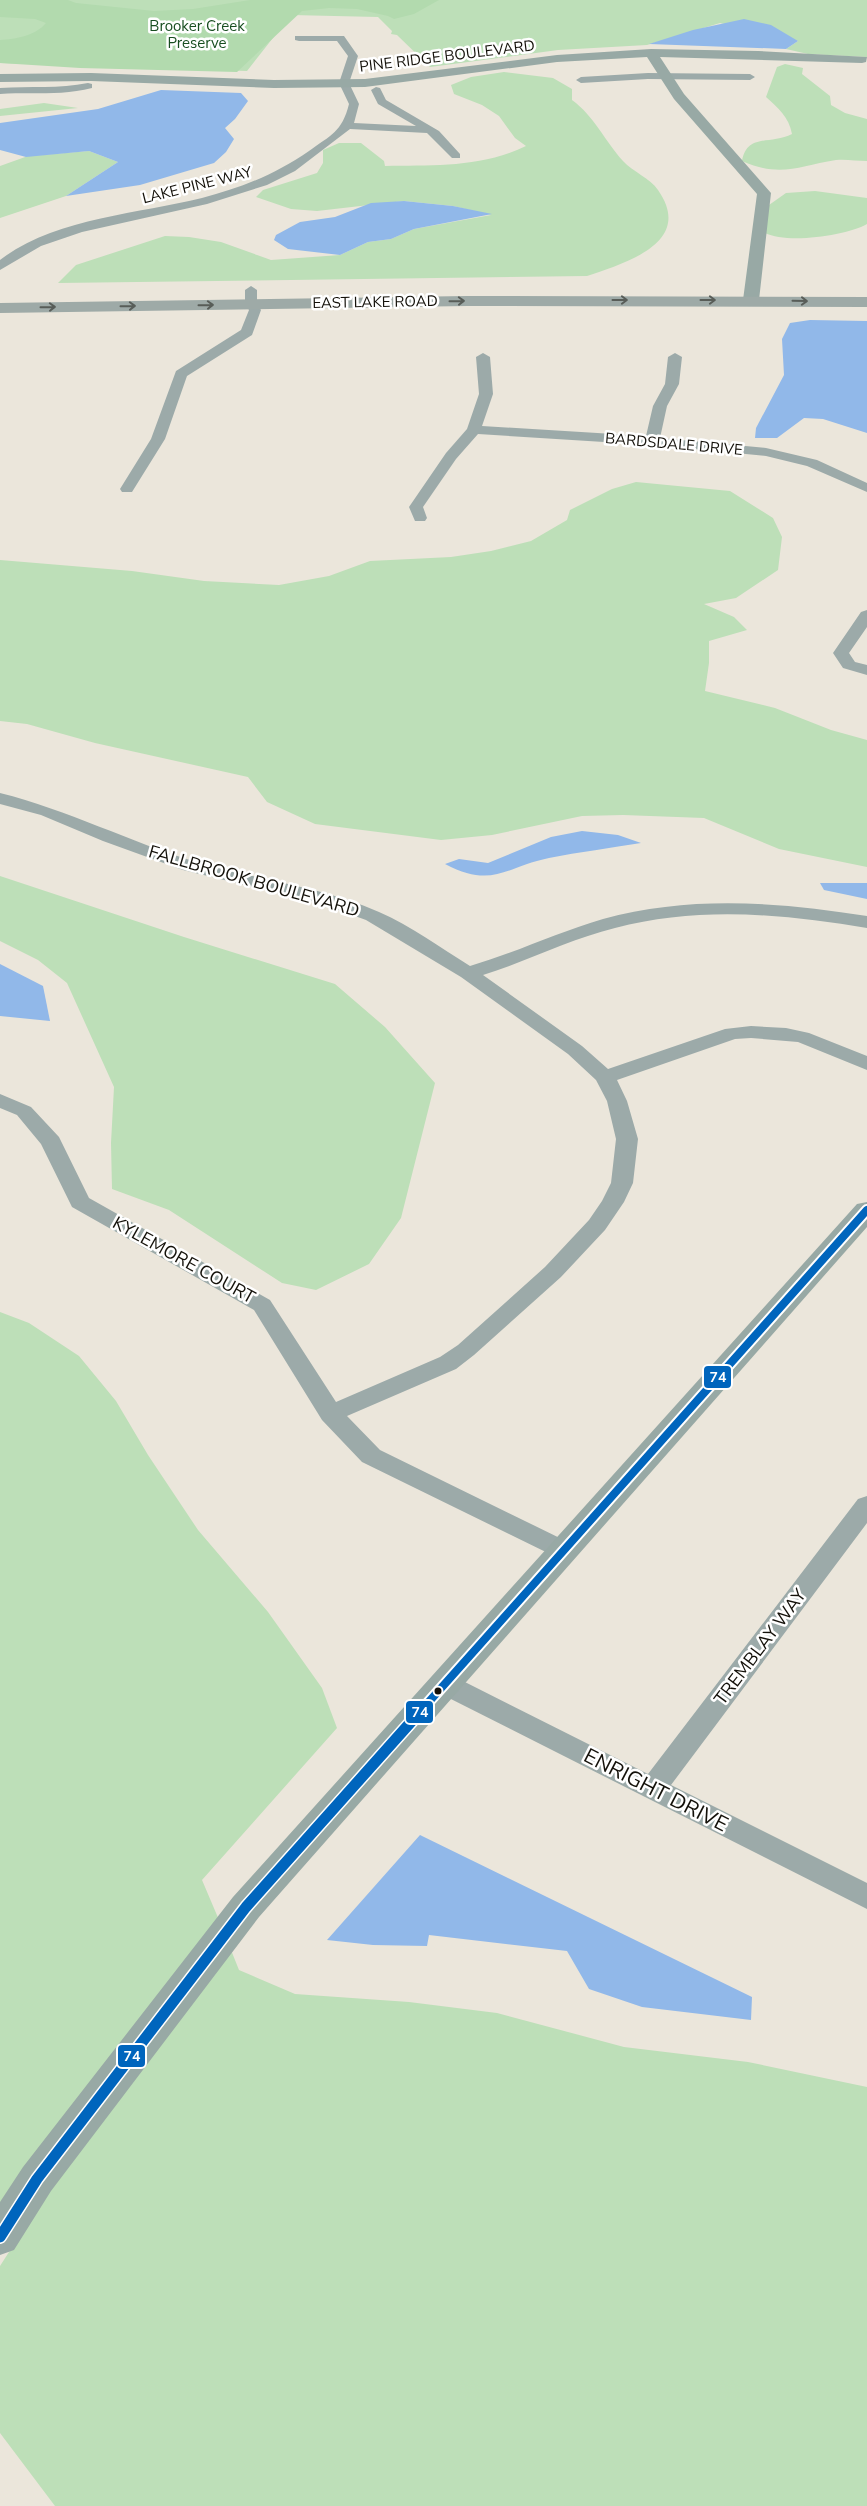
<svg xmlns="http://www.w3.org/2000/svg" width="867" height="2506" viewBox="0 0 867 2506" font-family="'Nunito Sans',sans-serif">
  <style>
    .green { fill: #bddfb8 }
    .forest { fill: #b2daae }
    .water { fill: #91b8e9 }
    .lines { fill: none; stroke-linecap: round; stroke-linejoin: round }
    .street { fill: #9caaa9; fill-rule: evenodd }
    .secondary { fill: #98a9a5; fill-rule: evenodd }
    .primary { fill: #9eaaa7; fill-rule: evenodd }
    .bus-1-far1-casing { stroke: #fff; stroke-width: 12 }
    .bus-1-casing { stroke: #fff; stroke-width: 14 }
    .bus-1-far1 { stroke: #0065bd; stroke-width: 8 }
    .bus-1 { stroke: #0065bd; stroke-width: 11 }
    .oneway { stroke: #585d58 }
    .bus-dot { fill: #131009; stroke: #fff; stroke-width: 2 }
    .labels { text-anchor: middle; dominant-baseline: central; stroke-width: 5; stroke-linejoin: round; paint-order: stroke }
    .far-park-label { font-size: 15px; fill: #184e20; stroke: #fff }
    .far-street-label { font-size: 15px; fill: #131009; stroke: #fff }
    .street-label { font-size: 18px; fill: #131009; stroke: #fff }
    .near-street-label { font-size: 21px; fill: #131009; stroke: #fff }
    .line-badge { stroke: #fff; stroke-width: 2 }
    .badge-label { font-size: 14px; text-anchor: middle; font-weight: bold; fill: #fff }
  </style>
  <rect width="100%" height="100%" fill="#ebe6db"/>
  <g class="green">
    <path d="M 0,0 L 867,0 L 867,57 L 808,54 L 786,49 L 798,41 L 720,23 L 647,45 L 558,50 L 430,67 L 397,35 L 391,34 L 392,31 L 378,17 L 291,15 L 247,71 L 0,63 Z"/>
    <path d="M 785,64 L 803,68 L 802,74 L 830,96 L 831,105 L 845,113 L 867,119 L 867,161 C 857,161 846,159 836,160 C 798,166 781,178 742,161 C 747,133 771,145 792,134 C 789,117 778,108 766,97 L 777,67 Z"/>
    <path d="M 504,72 L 553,78 L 572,89 L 572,100 C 594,116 605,141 623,161 C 633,172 650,178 658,190 C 695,243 625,263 587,276 L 58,283 L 76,265 L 165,236 L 189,237 L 221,242 L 271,260 L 340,255 L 368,242 L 391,239 L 414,229 L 491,215 L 453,206 L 404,201 L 317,211 L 291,209 L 256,197 L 263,190 L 317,173 L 323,163 L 323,150 L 339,143 L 361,143 L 384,161 L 385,166 C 433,165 481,168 526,146 L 515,138 L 499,116 L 482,105 L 454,94 L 451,85 L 471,77 Z"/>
    <path d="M 44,103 L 78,108 L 0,116 L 0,109 Z"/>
    <path d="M 89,151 L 118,162 L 66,196 L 0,218 L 0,166 L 28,156 Z"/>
    <path d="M 815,191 L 867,198 L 867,224 C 846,236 787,244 765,233 L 769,205 L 786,193 Z"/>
    <path d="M 636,482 L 730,491 L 773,518 L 782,537 L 778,570 L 736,598 L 704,604 L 734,617 L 747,630 L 709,641 L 709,663 L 705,691 L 775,708 L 831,730 L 867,740 L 867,867 L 779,849 L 704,818 L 623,815 L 582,816 L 492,835 L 441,840 L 315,824 L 267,802 L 248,777 L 95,743 L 27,724 L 0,721 L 0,560 L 132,571 L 204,581 L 279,585 L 329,576 L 370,561 L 451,557 L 491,551 L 531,541 L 567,520 L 570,510 L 612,489 Z"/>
    <path d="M 0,876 L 184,937 L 335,984 L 385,1027 L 435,1083 L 401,1218 L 369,1264 L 316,1290 L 282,1283 L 169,1210 L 112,1189 L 111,1143 L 114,1087 L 67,983 L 38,960 L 0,941 Z"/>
    <path d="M 0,1312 L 29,1323 L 79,1356 L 116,1401 L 148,1455 L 198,1530 L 268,1612 L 322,1688 L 337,1728 L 202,1880 L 219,1920 L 0,2208 Z"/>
    <path d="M 231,1950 L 239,1970 L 295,1994 L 409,2002 L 497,2013 L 624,2047 L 748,2062 L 867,2087 L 867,2506 L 55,2506 L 0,2433 L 0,2266 L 52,2185 Z"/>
  </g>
  <path class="forest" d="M 0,0 L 68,0 L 76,3 L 154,11 L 193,9 L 250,0 L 439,0 L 414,14 L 394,19 L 388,16 L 357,9 L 329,8 L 302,11 L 237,72 L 80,68 L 0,63 L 0,40 C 16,39 35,36 46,23 L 35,19 L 0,17 Z"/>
  <g class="water">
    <path d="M 744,19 L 771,25 L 798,41 L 786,49 L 649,44 L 693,30 Z"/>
    <path d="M 161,90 L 241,93 L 248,101 L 235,119 L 225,128 L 234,139 L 226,152 L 214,163 L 140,185 L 66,196 L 118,162 L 89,151 L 26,157 L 0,150 L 0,123 L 98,109 Z"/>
    <path d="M 404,201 L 453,206 L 492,214 L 414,229 L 391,239 L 368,242 L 340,255 L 288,249 L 274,240 L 276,235 L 300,222 L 335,217 L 371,203 Z"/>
    <path d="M 810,320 L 867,321 L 867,433 L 823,419 L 804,418 L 777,438 L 755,438 L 756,428 L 784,375 L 782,339 L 790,323 Z"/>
    <path d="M 582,831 L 618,835 L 641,843 C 611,848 579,852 549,858 C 505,867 493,889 445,864 L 459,859 L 488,863 L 551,837 Z"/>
    <path d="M 820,883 L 867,883 L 867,899 L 824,890 Z"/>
    <path d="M 0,964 L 43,986 L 50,1021 L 0,1016 Z"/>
    <path d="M 420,1835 L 752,1997 L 751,2020 L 642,2007 L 589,1989 L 567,1951 L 429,1935 L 427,1946 L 373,1945 L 327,1940 Z"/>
  </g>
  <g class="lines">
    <g class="street">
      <path d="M 295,36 L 344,36 L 358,56 L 349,83 L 359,104 L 354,123 L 416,126 L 378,104 L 371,90 L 376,87 L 380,88 L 386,100 L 439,131 L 460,154 L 460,158 L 452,158 L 427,133 L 350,129 L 295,171 L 267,185 L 207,204 L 82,232 L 41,246 L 0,270 L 0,260 C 54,218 138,214 202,198 C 241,188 276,174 309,151 C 331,135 342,132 349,104 L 339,83 L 348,56 L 337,41 L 299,41 L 295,40 Z"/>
      <path d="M 648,73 L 750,74 L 755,77 L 750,80 L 648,79 L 581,83 L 576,80 L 581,77 Z"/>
      <path d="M 88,83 L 92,84 L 92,88 C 61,96 31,92 0,94 L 0,88 C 30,86 59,89 88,83 Z"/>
      <path d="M 251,286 L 257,290 L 257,304 L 261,310 L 252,335 L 187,376 L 165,439 L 132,492 L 122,492 L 120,489 L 151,439 L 176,371 L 241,330 L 249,310 L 245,304 L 245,290 Z"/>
      <path d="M 483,353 L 490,357 L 493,394 L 482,426 L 646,436 L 653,406 L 665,384 L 668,357 L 675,353 L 682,357 L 679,384 L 667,406 L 660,438 L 766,448 L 817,460 L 867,483 L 867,492 L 807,466 L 766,456 L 652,445 L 478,434 L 456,459 L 423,507 L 427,518 L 425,521 L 415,521 L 409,507 L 446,453 L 467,429 L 479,394 L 476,357 Z"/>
      <path d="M 867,610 L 867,627 L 849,653 L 855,662 L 867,665 L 867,675 L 843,668 L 833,653 L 861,612 Z"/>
      <path d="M 0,793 C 68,810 130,842 196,862 C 257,880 321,886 379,912 C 411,926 441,948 470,966 C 515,953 558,932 603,919 C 690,895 779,902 867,916 L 867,928 C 783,914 699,906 615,928 C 570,939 528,961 483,975 L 582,1046 L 608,1069 L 725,1029 L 751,1026 L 786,1028 L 809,1033 L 867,1056 L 867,1070 L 798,1042 L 751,1038 L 735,1039 L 617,1080 L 627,1101 L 638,1139 L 633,1183 L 624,1202 L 605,1230 L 561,1277 L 474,1355 L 456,1369 L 347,1416 L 380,1450 L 574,1545 L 578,1551 L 574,1557 L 565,1560 L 556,1557 L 362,1462 L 322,1420 L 254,1310 L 72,1207 L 41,1144 L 17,1115 L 0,1108 L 0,1094 L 31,1107 L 59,1137 L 89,1198 L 270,1300 L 336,1402 L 440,1357 L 458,1345 L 545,1267 L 589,1220 L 602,1201 L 611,1183 L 616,1139 L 607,1101 L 596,1080 L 568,1054 L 461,977 L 366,920 L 319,903 L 183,870 L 103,841 L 41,815 L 0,804 Z"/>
      <path d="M 867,1496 L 867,1523 L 671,1785 L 867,1883 L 867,1909 L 435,1691 L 432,1684 L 435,1677 L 445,1674 L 455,1677 L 648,1774 L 858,1499 Z"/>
    </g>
    <g class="secondary">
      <path d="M 651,49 L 758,51 L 867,57 L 866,62 L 862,63 L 660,57 L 684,94 L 771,193 L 759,300 L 756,303 L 751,305 L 743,300 L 757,194 L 674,99 L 647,57 L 557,62 L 365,87 L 274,88 L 91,81 L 0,82 L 0,74 L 91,73 L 274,80 L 365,79 L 557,55 Z"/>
      <path d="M 867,1202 L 867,1227 L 259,1917 L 51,2191 L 14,2250 L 0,2255 L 0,2202 L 23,2167 L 233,1897 L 857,1204 Z"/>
    </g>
    <path class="primary" d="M 467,296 L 867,297 L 867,307 L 467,306 L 0,313 L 0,303 Z"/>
    <g class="bus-1-far1-casing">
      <path id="bus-1-far1" d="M 418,1714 L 867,1210"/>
    </g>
    <g class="bus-1-casing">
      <path id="bus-1" d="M 0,2237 L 37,2179 L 246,1907 L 419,1713"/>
    </g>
    <use href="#bus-1-far1" class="bus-1-far1"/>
    <use href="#bus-1" class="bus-1"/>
  </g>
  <defs><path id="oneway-shaft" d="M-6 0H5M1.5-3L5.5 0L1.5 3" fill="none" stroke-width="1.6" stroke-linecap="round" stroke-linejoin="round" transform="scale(1.25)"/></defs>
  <g class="oneway">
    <use href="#oneway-shaft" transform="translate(620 300)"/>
    <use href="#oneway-shaft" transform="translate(708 300)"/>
    <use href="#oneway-shaft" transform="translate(457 301) rotate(-1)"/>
    <use href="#oneway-shaft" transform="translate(800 301) rotate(1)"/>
    <use href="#oneway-shaft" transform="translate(206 305) rotate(-1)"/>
    <use href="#oneway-shaft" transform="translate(128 306) rotate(-1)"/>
    <use href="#oneway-shaft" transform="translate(48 307) rotate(-1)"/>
  </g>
  <circle class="bus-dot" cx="438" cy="1691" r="4.5"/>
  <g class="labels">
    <g class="far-park-label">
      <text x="197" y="26">Brooker Creek<tspan x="197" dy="17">Preserve</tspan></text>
    </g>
    <g class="far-street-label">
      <text transform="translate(447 56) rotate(-7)">PINE RIDGE BOULEVARD</text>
      <text transform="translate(197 185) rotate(-14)">LAKE PINE WAY</text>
      <text transform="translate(375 302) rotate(-1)">EAST LAKE ROAD</text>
      <text transform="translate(674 444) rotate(5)">BARDSDALE DRIVE</text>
    </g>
    <g class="street-label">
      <text transform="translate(254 881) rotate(16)">FALLBROOK BOULEVARD</text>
      <text transform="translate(184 1260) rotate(29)">KYLEMORE COURT</text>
      <text transform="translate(760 1647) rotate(-53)">TREMBLAY WAY</text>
    </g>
    <g class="near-street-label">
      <text transform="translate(656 1790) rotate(27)">ENRIGHT DRIVE</text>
    </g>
  </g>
  <g class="line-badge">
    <rect x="703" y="1365" width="29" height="24" rx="5" fill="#0065bd"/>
    <rect x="405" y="1700" width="29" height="24" rx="5" fill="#0065bd"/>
    <rect x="117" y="2044" width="29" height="24" rx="5" fill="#0065bd"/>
  </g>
  <g class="badge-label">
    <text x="718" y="1382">74</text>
    <text x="420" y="1717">74</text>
    <text x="132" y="2061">74</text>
  </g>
</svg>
